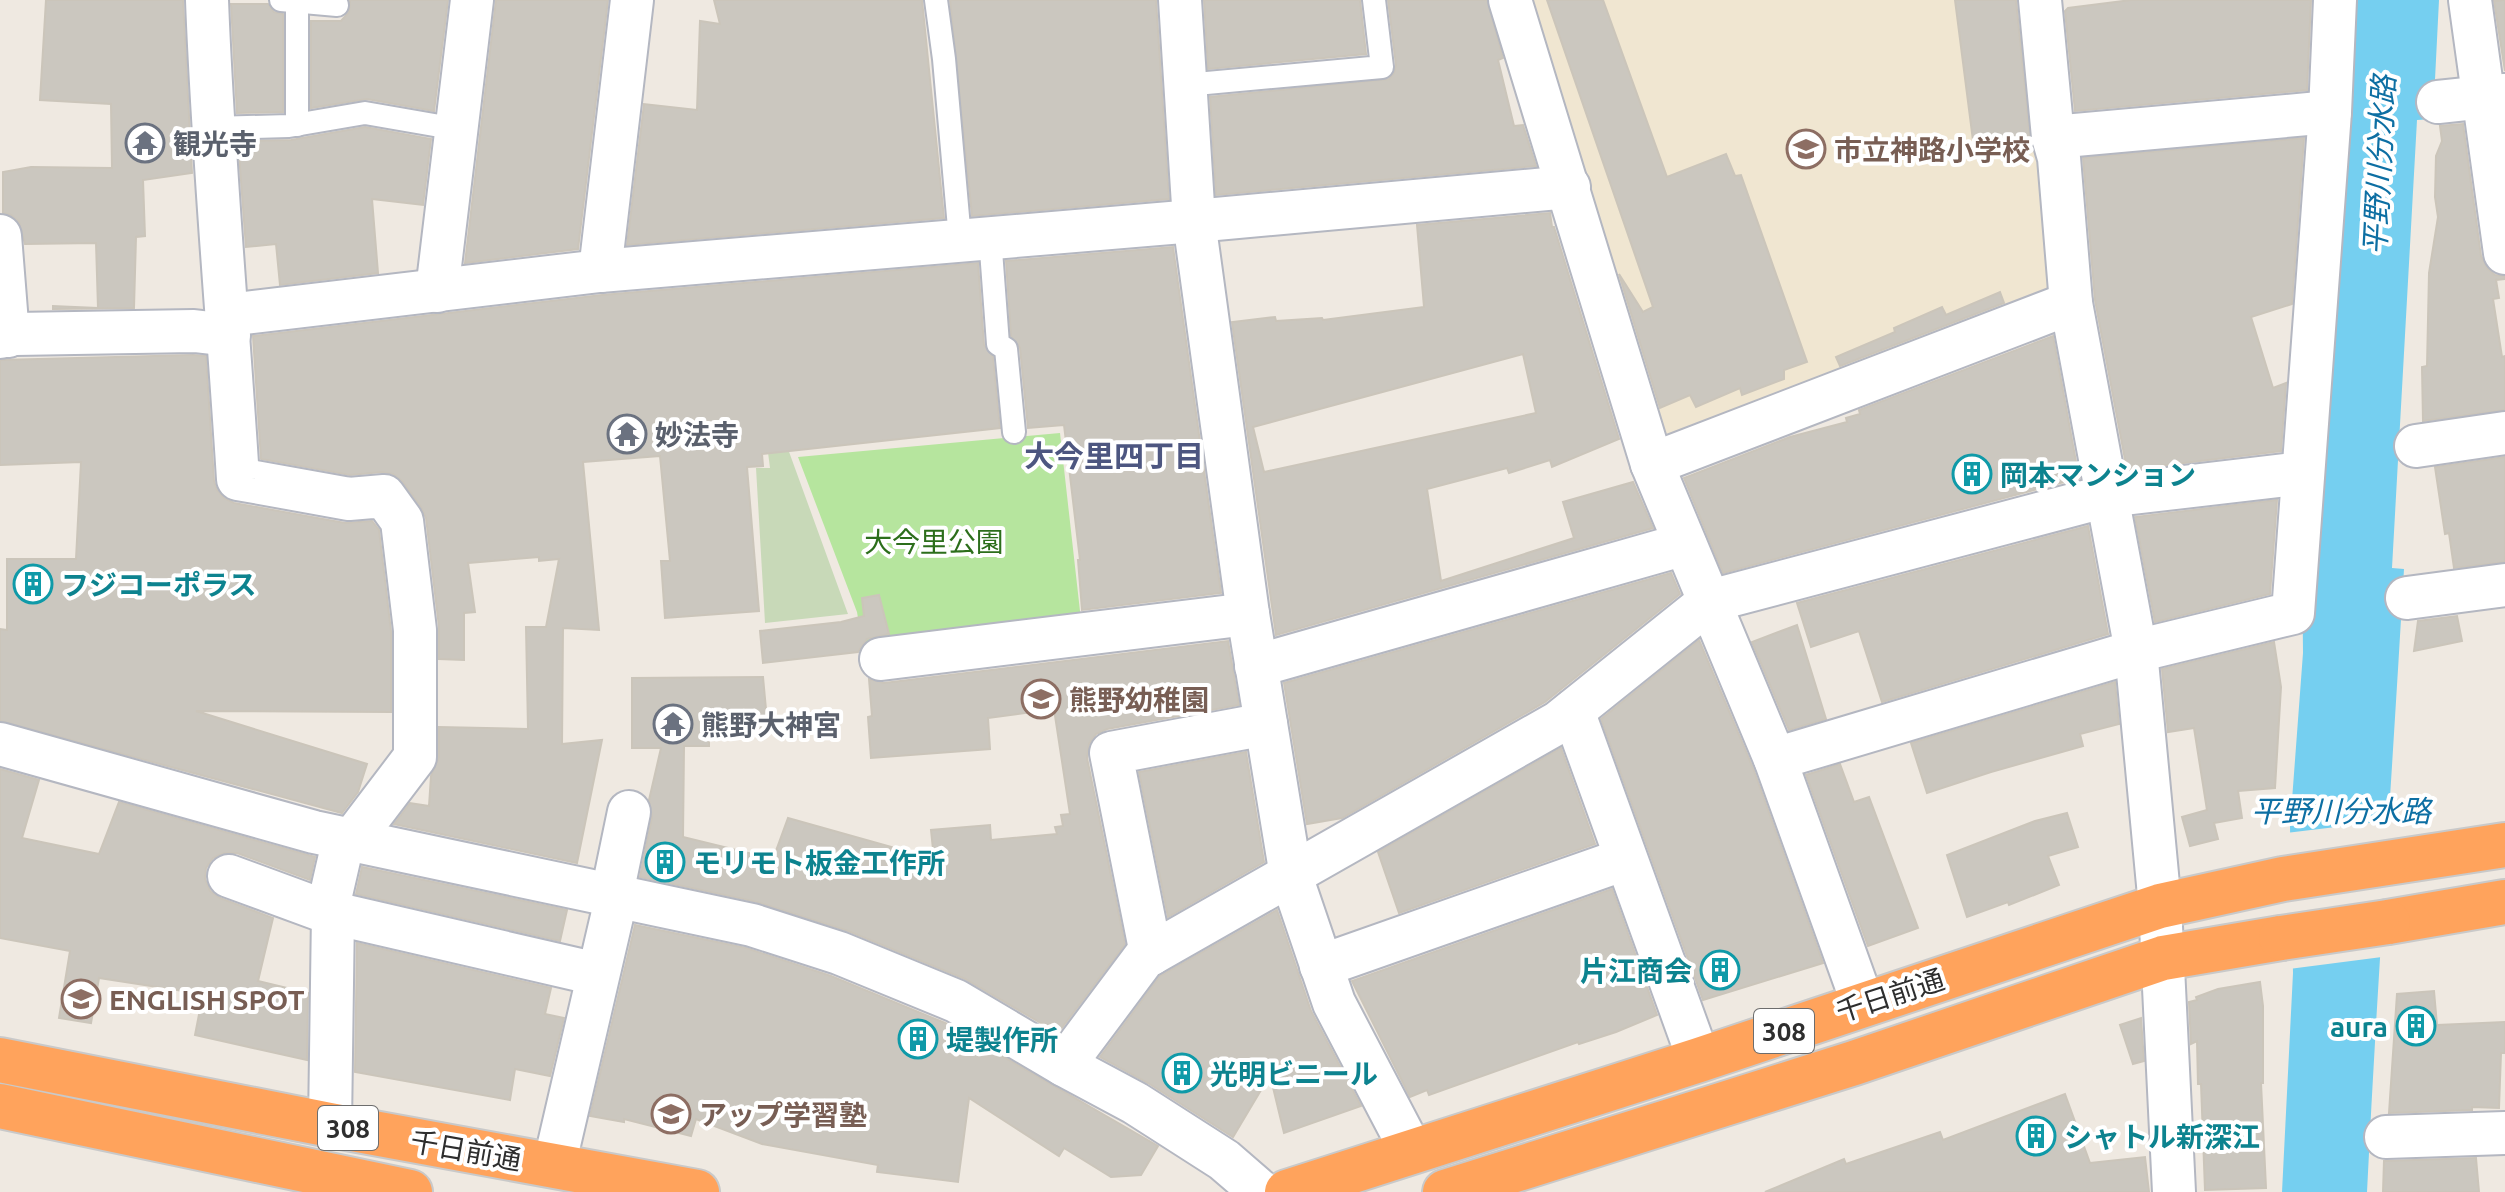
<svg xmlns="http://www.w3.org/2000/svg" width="2505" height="1192" viewBox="0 0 2505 1192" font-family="Ubuntu,'Noto Sans JP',sans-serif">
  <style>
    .education { fill: #f0e6d1 }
    .green { fill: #b6e59e }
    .cemetery { fill: #c8d9b8 }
    .water { fill: #75cff0 }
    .pier { fill: #efe9e1 }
    .building { fill: #cbc7bf; stroke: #cbc5ba; stroke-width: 2; fill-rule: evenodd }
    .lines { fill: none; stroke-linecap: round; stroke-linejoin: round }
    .lane-casing { stroke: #b4b7c1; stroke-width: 26 }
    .street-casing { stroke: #b4b7c1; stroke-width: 46 }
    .highway-casing { stroke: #c9c9c9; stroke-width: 48 }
    .lane { stroke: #fff; stroke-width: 22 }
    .street { stroke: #fff; stroke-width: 42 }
    .highway { stroke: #ffa35c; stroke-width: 44 }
    .highway-bridge-casing { stroke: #c9c9c9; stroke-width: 48; stroke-linecap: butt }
    .highway-bridge { stroke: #ffa35c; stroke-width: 44 }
    .labels { text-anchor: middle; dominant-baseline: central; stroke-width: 8; stroke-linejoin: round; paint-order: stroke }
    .shield { fill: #fff; stroke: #6d6d6d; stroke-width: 2 }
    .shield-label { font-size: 26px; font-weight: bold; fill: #2e2e2e }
    .worship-label { font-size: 28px; font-weight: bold; fill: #5b616d; stroke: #fff; text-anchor: start }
    .education-label { font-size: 28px; font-weight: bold; fill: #785e54; stroke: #fff; text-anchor: start }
    .culture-label { font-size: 28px; font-weight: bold; fill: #0d838f; stroke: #fff; text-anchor: start }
    .park-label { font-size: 28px; fill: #2c6e1b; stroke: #fff }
    .street-label { font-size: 28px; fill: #2e2e2e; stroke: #fff }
    .water-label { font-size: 30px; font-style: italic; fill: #0d6fa3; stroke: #fff }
    .neighbourhood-label { font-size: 30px; font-weight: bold; fill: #4d5680; stroke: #fff }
  </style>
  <rect width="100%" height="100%" fill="#efe9e1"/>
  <path class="education" d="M 1518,0 L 2029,0 L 2061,298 L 1687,443 L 1661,431 Z"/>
  <path class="green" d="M 1060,433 L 1081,620 L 863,648 L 857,612 L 798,457 Z"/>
  <path class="cemetery" d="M 780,427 L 848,614 L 765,623 L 756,468 L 770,468 L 765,429 Z"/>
  <path class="water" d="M 2349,0 L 2439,0 L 2433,119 L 2417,120 L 2392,568 L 2404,569 C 2392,777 2377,984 2367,1192 L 2282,1192 L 2293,973 L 2290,827 L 2303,653 L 2302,553 L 2319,551 Z"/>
  <path class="pier" d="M 2394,820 L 2382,957 L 2289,969 L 2286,833 Z"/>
  <g class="building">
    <path d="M 46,0 L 183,0 L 192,173 L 143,180 L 145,236 L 136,237 L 134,308 L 53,309 L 53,306 L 98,308 L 96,243 L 25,244 L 19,222 L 11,215 L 3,213 L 3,172 L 31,167 L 112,168 L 111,104 L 40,100 Z"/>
    <path d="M 350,0 L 448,0 L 434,111 L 367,99 L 311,108 L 311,21 L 341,21 L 349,12 Z"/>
    <path d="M 496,0 L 608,0 L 578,249 L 465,263 Z"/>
    <path d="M 714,0 L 922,0 L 944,218 L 627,245 L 644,104 L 697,110 L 700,21 L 720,24 Z"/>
    <path d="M 950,0 L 1156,0 L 1169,199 L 972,216 Z"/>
    <path d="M 1204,0 L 1360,0 L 1366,54 L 1208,69 Z"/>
    <path d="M 1388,0 L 1487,0 L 1503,58 L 1498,60 L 1514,126 L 1523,125 L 1536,166 L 1216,195 L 1210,97 L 1389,79 L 1394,73 L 1396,65 Z"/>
    <path d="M 1547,0 L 1603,0 L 1667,177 L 1726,154 L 1735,176 L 1741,175 L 1807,362 L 1784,370 L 1784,379 L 1742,395 L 1740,388 L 1696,407 L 1690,395 L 1660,408 L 1619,274 L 1643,312 L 1653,307 Z"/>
    <path d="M 1955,0 L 2016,0 L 2031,148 L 1975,156 Z"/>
    <path d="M 2131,0 L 2311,0 L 2307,90 L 2075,111 L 2065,11 L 2068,8 Z"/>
    <path d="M 2505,0 L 2505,71 L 2494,1 Z"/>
    <path d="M 231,4 L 268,4 L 274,12 L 283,14 L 283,112 L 237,113 Z"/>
    <path d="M 2463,124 L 2481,256 L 2487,268 L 2495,275 L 2505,276 L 2505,279 L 2496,280 L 2499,298 L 2493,299 L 2502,357 L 2505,356 L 2505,410 L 2423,421 L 2422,367 L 2427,366 L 2429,273 L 2438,217 L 2435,197 L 2436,156 L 2442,141 L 2440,126 Z"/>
    <path d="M 365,127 L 431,139 L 423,205 L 372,199 L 378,273 L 280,285 L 276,244 L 246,247 L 238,141 L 291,140 Z"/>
    <path d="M 2304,138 L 2292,304 L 2251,317 L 2273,388 L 2286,383 L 2281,451 L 2127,470 L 2095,300 L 2083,158 Z"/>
    <path d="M 1550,213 L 1552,227 L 1554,227 L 1619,439 L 1552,467 L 1550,460 L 1509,473 L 1507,468 L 1427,489 L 1441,581 L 1574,538 L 1563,502 L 1633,482 L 1653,528 L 1276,635 L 1232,322 L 1275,317 L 1276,321 L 1322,318 L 1323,320 L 1424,307 L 1417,225 ZM 1523,354 L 1536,413 L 1264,472 L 1253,427 Z"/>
    <path d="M 1173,247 L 1221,593 L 1082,610 L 1078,560 L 1080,560 L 1064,425 L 1028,428 L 1020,348 L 1011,336 L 1006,261 Z"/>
    <path d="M 978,263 L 984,345 L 993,357 L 1000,428 L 762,454 L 763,466 L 747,467 L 759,611 L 665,618 L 661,561 L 670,561 L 660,456 L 583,462 L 599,630 L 563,628 L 562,744 L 602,740 L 577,863 L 394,824 L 410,803 L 429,806 L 431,776 L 439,757 L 439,727 L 528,729 L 526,627 L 546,627 L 559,559 L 539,561 L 539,557 L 468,563 L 475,612 L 464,613 L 464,660 L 439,659 L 439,627 L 426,518 L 421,507 L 403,482 L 393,474 L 382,472 L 350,475 L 261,459 L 253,336 L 602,295 Z"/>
    <path d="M 2000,292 L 2004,303 L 1840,366 L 1836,357 L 1895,332 L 1894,328 L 1942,307 L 1946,315 Z"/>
    <path d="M 2053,336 L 2079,478 L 1723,573 L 1684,478 L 1790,437 L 1847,422 L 1846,418 L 1860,414 L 1859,410 Z"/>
    <path d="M 193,355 L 206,356 L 214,481 L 217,490 L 224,498 L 234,503 L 345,523 L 372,521 L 379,530 L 391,631 L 391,712 L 196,711 L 367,764 L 358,792 L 342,813 L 0,721 L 0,629 L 7,630 L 7,559 L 76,559 L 81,462 L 0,465 L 0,360 Z"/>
    <path d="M 2505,457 L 2505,562 L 2454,568 L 2449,533 L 2445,534 L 2435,467 Z"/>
    <path d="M 2277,500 L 2270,594 L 2155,622 L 2135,517 Z"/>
    <path d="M 2088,526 L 2108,634 L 1882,702 L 1859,631 L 1811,647 L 1797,603 Z"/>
    <path d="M 1671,573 L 1680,594 L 1545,702 L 1342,818 L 1307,824 L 1284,683 Z"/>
    <path d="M 879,595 L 889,634 L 867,639 L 858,652 L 763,663 L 760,631 L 841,622 L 864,616 L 862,598 Z"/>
    <path d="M 2457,616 L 2462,641 L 2414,651 L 2418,621 Z"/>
    <path d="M 1797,625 L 1826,719 L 1789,730 L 1752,642 Z"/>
    <path d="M 1699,640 L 1753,768 L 1823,963 L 1703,1000 L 1601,719 Z"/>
    <path d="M 1228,641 L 1239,705 L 1107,729 L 1096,734 L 1089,744 L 1087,758 L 1125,944 L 1058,1033 L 965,979 L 848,931 L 757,902 L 640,877 L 652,817 L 649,800 L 661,748 L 632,748 L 632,678 L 763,677 L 768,731 L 709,736 L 709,746 L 684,746 L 683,837 L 773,859 L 788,818 L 934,859 L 931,830 L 990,825 L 991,840 L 1057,834 L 1055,827 L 1063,826 L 1061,815 L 1070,814 L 1054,709 L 988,718 L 990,749 L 871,758 L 868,717 L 872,716 L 869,679 L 884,683 Z"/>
    <path d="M 2274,642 L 2281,687 L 2275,788 L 2238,791 L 2242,818 L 2214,823 L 2218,839 L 2190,846 L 2182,817 L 2207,810 L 2194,728 L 2168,732 L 2162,669 Z"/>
    <path d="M 2115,682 L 2119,724 L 2080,734 L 2083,746 L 1991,772 L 1927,793 L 1911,743 Z"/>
    <path d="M 1561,748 L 1595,844 L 1399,913 L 1378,852 Z"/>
    <path d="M 1246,752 L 1264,862 L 1168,917 L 1139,772 Z"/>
    <path d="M 1840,764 L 1854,802 L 1869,797 L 1918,928 L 1868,946 L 1806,775 Z"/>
    <path d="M 0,769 L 39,780 L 22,838 L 99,854 L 119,802 L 315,857 L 310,880 L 237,853 L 224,853 L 213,858 L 206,868 L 205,879 L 210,891 L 220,898 L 273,918 L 258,981 L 308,993 L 307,1060 L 195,1035 L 203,994 L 99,978 L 91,1023 L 59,1018 L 70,951 L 0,938 Z"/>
    <path d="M 2067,813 L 2078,847 L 2048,856 L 2059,885 L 2009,905 L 2008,902 L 1967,917 L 1947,855 L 2035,821 Z"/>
    <path d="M 362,867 L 567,910 L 560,941 L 356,894 Z"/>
    <path d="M 1612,889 L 1657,1015 L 1616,1032 L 1579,1044 L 1578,1042 L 1429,1095 L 1427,1090 L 1410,1097 L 1352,981 Z"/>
    <path d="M 1277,910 L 1311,1011 L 1361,1106 L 1284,1133 L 1270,1075 L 1233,1137 L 1148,1083 L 1100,1057 L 1160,976 Z"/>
    <path d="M 635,925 L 746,948 L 831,976 L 945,1023 L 1158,1146 L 1141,1175 L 1111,1177 L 1064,1148 L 1059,1156 L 969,1098 L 958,1182 L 877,1172 L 878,1165 L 762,1144 L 696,1119 L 691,1136 L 624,1119 L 624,1122 L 590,1116 Z"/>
    <path d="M 357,943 L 551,988 L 545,1014 L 564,1018 L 550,1076 L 515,1069 L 510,1100 L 355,1072 Z"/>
    <path d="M 2260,982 L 2263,1006 L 2263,1083 L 2261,1083 L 2266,1188 L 2205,1190 L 2201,1084 L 2198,1084 L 2197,1041 L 2191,1044 L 2189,1002 L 2197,1000 L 2196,997 L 2218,989 Z"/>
    <path d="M 2434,991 L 2437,1025 L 2505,1022 L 2505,1053 L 2501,1053 L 2499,1108 L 2472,1107 L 2472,1110 L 2389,1113 L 2397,994 Z"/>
    <path d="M 2141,1018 L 2144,1061 L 2133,1064 L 2120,1025 Z"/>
    <path d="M 2065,1094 L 2090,1163 L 2145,1157 L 2149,1192 L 1765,1192 L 1844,1159 L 1846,1164 L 1940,1132 L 1943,1140 Z"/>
    <path d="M 2476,1158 L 2479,1192 L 2383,1192 L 2384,1161 Z"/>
  </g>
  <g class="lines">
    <g class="lane-casing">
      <g id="lane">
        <path d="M 281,0 L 337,5"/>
        <path d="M 936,0 L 944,59 L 960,239"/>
        <path d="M 297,2 L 297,125"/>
        <path d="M 1185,85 L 1382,67 L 1374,0"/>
        <path d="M 211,128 L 289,126 L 365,113 L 457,129"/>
        <path d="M 990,237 L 998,344 L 1006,349 L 1014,432"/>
      </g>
    </g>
    <g class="street-casing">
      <g id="street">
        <path d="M 207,0 C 213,160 228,319 238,479 L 349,499 L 384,496 L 402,521 L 415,630 L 415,757 L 352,840"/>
        <path d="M 1180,0 L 1194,221 L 1248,614 L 1291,876 L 1334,1003 L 1412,1152"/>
        <path d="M 1510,0 L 1652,464 L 1775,759 L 1863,1004"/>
        <path d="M 2040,0 L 2053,137 L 2059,158 L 2071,303 L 2136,651 L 2160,906 L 2174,1192"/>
        <path d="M 2470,0 L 2505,253"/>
        <path d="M 2438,102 L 2505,95"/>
        <path d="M 2053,137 L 2330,112"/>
        <path d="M 0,236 L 8,336"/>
        <path d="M 600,271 L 632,0"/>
        <path d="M 437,291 L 472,0"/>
        <path d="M 228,315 L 600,271 L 1194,221 L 1569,187"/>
        <path d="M 0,337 L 15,334 L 194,331 L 229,335"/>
        <path d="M 2416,446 L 2505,433"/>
        <path d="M 1652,464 L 2071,303"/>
        <path d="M 2407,598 L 2505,585"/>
        <path d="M 881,659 L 1248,614"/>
        <path d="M 1256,666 L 1685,544"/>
        <path d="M 1573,711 L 1699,1060"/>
        <path d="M 0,744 L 314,832 L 752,925 L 839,953 L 956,1001 L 1064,1065 L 1135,1103 L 1224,1160 L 1261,1192"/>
        <path d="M 1775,759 L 2136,651 L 2293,613 L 2330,112 L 2335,0"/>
        <path d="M 229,876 L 327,912"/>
        <path d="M 612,894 L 629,812"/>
        <path d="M 333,913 L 597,974"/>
        <path d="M 1151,954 L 1111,753 L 1266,724"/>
        <path d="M 1321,966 L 1625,859"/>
        <path d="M 1064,1065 L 1144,958 L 1559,722 L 1710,601 L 2107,496 L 2303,473"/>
        <path d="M 330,1125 L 333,913 L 327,912 L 344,838"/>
        <path d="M 2386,1137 L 2505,1133"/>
        <path d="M 554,1166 L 617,895"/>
      </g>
    </g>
    <g class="highway-casing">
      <g id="highway">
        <path d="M 2388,922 L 2505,902"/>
        <path d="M 0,1060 L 330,1125 L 697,1192"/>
        <path d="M 0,1106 L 410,1192"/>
        <path d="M 1287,1192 L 1699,1060 L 2160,906 L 2283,879 L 2505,845"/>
        <path d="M 1445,1192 L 1854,1063 L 2163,958 L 2281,938"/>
      </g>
    </g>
    <use href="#lane" class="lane"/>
    <use href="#street" class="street"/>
    <use href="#highway" class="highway"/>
    <g class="highway-bridge-casing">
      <path id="highway-bridge" d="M 2281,938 L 2388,922"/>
    </g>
    <use href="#highway-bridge" class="highway-bridge"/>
  </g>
  <defs>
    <g id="temple-ring" transform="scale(2)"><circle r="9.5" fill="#fff" stroke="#6b7280" stroke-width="1.5"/><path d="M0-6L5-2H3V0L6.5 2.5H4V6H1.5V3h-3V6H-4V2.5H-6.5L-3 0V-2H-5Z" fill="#6b7280"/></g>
    <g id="school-ring" transform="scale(2)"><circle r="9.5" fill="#fff" stroke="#8d6e63" stroke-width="1.5"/><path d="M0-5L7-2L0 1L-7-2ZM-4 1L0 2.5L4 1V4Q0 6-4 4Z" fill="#8d6e63"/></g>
    <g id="building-ring" transform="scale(2)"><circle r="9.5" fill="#fff" stroke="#0f9aa8" stroke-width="1.5"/><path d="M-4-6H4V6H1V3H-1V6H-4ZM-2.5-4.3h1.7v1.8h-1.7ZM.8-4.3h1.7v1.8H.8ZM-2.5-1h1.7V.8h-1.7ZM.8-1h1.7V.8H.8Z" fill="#0f9aa8"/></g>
  </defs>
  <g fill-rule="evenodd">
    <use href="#temple-ring" x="145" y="143"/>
    <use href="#school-ring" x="1806" y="149"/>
    <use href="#temple-ring" x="627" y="434"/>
    <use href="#building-ring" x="1972" y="474"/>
    <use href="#building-ring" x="33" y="584"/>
    <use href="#school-ring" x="1041" y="699"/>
    <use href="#temple-ring" x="673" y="724"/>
    <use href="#building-ring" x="665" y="862"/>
    <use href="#building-ring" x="1720" y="970"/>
    <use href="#school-ring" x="81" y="999"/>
    <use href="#building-ring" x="2416" y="1026"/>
    <use href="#building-ring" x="918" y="1039"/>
    <use href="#building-ring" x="1182" y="1073"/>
    <use href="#school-ring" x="671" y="1114"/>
    <use href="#building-ring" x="2036" y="1136"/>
  </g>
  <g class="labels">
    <g class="shield">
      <rect x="1754" y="1009" width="60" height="44" rx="6"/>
      <rect x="318" y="1106" width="60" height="44" rx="6"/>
    </g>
    <g class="shield-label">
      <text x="1784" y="1031">308</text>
      <text x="348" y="1128">308</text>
    </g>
    <g class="worship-label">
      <text x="173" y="143">観光寺</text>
      <text x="655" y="434">妙法寺</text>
      <text x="701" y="724">熊野大神宮</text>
    </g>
    <g class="education-label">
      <text x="1834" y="149">市立神路小学校</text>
      <text x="1069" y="699">熊野幼稚園</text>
      <text x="109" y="999">ENGLISH SPOT</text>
      <text x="699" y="1114">アップ学習塾</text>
    </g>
    <g class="culture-label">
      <text x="2000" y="474">岡本マンション</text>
      <text x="61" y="584">フジコーポラス</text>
      <text x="693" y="862">モリモト板金工作所</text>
      <text x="1692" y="970" text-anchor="end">片江商会</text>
      <text x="2388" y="1026" text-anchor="end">aura</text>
      <text x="946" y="1039">堤製作所</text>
      <text x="1210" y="1073">光明ビニール</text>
      <text x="2064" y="1136">シャトル新深江</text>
    </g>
    <g class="park-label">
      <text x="934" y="541">大今里公園</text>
    </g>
    <g class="street-label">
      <text transform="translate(1890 995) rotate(-18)">千日前通</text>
      <text transform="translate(466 1150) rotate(10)">千日前通</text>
    </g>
    <g class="water-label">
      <text transform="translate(2379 165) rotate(-87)">平野川分水路</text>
      <text x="2341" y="811">平野川分水路</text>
    </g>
    <g class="neighbourhood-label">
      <text x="1114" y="456">大今里四丁目</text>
    </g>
  </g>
</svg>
